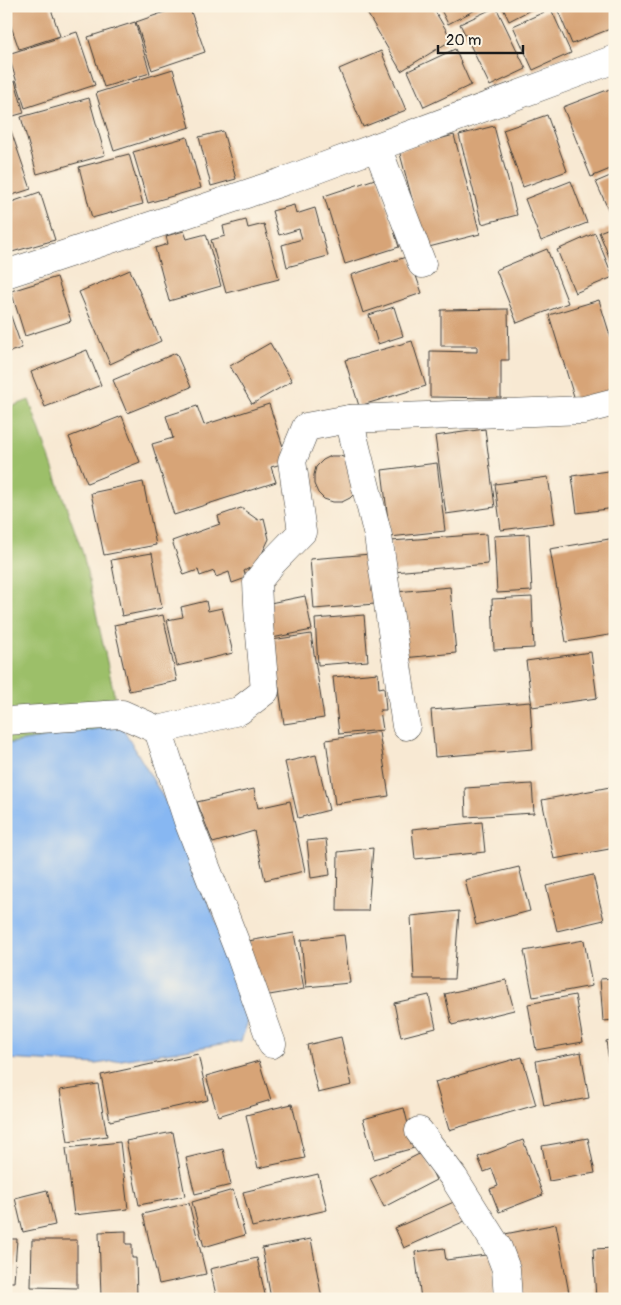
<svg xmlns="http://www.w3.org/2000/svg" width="621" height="1305" viewBox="0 0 621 1305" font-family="Pangolin,sans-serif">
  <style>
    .green { fill: #9cbf69; stroke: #5c6e42 }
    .water { fill: #87b7f2; stroke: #526a87 }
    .building { fill: #d7a477 }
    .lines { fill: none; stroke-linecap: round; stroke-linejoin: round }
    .minor-casing { stroke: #3d3b37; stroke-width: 29 }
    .minor { stroke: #fff; stroke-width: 28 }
  </style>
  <rect width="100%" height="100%" fill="#fcf5e5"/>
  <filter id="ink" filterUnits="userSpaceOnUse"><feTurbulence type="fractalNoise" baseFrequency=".02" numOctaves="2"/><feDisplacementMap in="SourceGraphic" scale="10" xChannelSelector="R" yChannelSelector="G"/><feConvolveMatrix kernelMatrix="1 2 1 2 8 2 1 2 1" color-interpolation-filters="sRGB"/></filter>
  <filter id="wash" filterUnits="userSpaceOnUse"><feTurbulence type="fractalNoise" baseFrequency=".0096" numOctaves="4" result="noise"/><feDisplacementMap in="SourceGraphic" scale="20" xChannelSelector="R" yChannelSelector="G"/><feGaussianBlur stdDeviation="1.12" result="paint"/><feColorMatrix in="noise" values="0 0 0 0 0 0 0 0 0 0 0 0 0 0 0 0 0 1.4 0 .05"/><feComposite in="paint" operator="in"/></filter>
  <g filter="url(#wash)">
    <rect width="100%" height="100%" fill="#f8e9d3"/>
    <path class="green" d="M 29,400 L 83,554 L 121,725 L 6,744 L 6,409 Z"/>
    <path class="water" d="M 121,725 L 173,814 L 252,1010 L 241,1041 L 96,1064 L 6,1059 L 6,744 Z"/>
    <g id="blocks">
      <g class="building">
        <path d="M 6,6 L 50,6 L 60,36 L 19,49 L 6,12 Z"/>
        <path d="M 182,6 L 189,6 L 205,52 L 152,70 L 136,22 Z"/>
        <path d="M 363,6 L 432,6 L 452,40 L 401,71 Z"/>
        <path d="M 439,6 L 483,6 L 448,24 Z"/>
        <path d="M 502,6 L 538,6 L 509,21 Z"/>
        <path d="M 556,6 L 615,6 L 615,27 L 572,44 Z"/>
        <path d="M 496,7 L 526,69 L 490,86 L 460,24 Z"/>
        <path d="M 551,9 L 571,53 L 533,70 L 513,26 Z"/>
        <path d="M 135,22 L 150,73 L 104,87 L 88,37 Z"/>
        <path d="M 77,32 L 95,85 L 25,108 L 8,54 Z"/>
        <path d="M 455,49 L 471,85 L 424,107 L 408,71 Z"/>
        <path d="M 381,51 L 406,110 L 363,127 L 339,69 Z"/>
        <path d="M 173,69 L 190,127 L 114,151 L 96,93 Z"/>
        <path d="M 15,81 L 24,113 L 6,118 L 6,84 Z"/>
        <path d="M 615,87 L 615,167 L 591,177 L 563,107 Z"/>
        <path d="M 89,98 L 105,155 L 37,174 L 21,117 Z"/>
        <path d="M 547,115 L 567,171 L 523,187 L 503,130 Z"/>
        <path d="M 494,126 L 517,215 L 482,224 L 459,135 Z"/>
        <path d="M 11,131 L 31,189 L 6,197 L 6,133 Z"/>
        <path d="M 223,131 L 236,179 L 211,186 L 199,137 Z"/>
        <path d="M 454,135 L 480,234 L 425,248 L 399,150 Z"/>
        <path d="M 187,137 L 201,188 L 148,203 L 133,152 Z"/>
        <path d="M 129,154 L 143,204 L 92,218 L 79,167 Z"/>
        <path d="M 615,174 L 615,217 L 612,218 L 596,182 Z"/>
        <path d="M 378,178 L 399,247 L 345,264 L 324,196 Z"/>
        <path d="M 571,181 L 587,223 L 541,241 L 525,199 Z"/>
        <path d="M 40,192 L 55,240 L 12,252 L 6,249 L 6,204 Z"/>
        <path d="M 294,205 L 296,214 L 315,208 L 328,256 L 287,267 L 282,245 L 302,239 L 299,229 L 279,235 L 272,211 Z"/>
        <path d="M 246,220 L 248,228 L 264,224 L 279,279 L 226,293 L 211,240 L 225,236 L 223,226 Z"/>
        <path d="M 615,226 L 615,271 L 599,232 Z"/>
        <path d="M 184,231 L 187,239 L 206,234 L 221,286 L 169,301 L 155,248 L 168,244 L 166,236 Z"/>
        <path d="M 595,233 L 613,277 L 575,293 L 557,250 Z"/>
        <path d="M 547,249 L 568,303 L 517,323 L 496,270 Z"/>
        <path d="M 409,256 L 422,293 L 363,313 L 351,275 Z"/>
        <path d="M 130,270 L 161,341 L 110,364 L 79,292 Z"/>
        <path d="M 57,277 L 71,321 L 25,336 L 11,291 Z"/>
        <path d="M 599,300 L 615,351 L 615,391 L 576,403 L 549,315 Z"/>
        <path d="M 6,302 L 22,348 L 6,353 Z"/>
        <path d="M 394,307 L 403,336 L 378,344 L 369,315 Z"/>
        <path d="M 508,309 L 509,360 L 501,360 L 501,398 L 430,397 L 430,351 L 477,352 L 477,346 L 441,346 L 441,310 Z"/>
        <path d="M 412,341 L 426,386 L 359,406 L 345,360 Z"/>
        <path d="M 270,343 L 292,381 L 252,404 L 230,366 Z"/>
        <path d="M 87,350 L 101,385 L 45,407 L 31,372 Z"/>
        <path d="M 176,353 L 191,387 L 127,413 L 113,380 Z"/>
        <path d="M 269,404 L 288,462 L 271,467 L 276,482 L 174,515 L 152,444 L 173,438 L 166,416 L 197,406 L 204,425 Z"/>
        <path d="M 122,416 L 140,462 L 87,483 L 69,437 Z"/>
        <path d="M 485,429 L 495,507 L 446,514 L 435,436 Z"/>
        <path d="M 331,456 L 340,456 L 349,459 L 356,492 L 350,498 L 342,502 L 333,502 L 324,499 L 318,493 L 314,484 L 314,475 L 316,467 L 323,460 Z"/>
        <path d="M 437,463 L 445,531 L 390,537 L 382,470 Z"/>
        <path d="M 615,470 L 615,508 L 577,513 L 572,476 Z"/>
        <path d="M 548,477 L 555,523 L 501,530 L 495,484 Z"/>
        <path d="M 143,482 L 156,545 L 104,555 L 91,493 Z"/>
        <path d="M 241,508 L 258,520 L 264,518 L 269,539 L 257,564 L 244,571 L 246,578 L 232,583 L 229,572 L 216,577 L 214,571 L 200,576 L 198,570 L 184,575 L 172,541 L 220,524 L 218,516 Z"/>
        <path d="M 486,534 L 488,564 L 393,572 L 391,541 Z"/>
        <path d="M 529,534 L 532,591 L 497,593 L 494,536 Z"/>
        <path d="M 615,538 L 615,634 L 566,642 L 550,549 Z"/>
        <path d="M 152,553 L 162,608 L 122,616 L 111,560 Z"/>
        <path d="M 383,553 L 387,603 L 314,609 L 310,559 Z"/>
        <path d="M 450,587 L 456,653 L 403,658 L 396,592 Z"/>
        <path d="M 305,596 L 312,630 L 267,639 L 260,605 Z"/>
        <path d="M 532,597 L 534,648 L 494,650 L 492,599 Z"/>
        <path d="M 206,601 L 208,611 L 222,608 L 233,653 L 177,666 L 167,620 L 183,617 L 181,607 Z"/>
        <path d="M 163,615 L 177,681 L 129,691 L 114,625 Z"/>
        <path d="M 364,615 L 368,661 L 318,665 L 315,619 Z"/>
        <path d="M 311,634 L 324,718 L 284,724 L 272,640 Z"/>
        <path d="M 591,652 L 597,698 L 532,707 L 526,661 Z"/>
        <path d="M 378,673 L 379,688 L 384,687 L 386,710 L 380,710 L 383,730 L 339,734 L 333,677 Z"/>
        <path d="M 530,702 L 533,749 L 435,757 L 431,710 Z"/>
        <path d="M 379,732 L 389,796 L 335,804 L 326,740 Z"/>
        <path d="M 316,755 L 329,810 L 298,818 L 285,762 Z"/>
        <path d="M 532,784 L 534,813 L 466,817 L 465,788 Z"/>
        <path d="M 610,787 L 615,814 L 615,848 L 554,859 L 542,800 Z"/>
        <path d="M 254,789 L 258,808 L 290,801 L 305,871 L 265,880 L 254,831 L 213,843 L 197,802 Z"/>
        <path d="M 482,822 L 485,852 L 415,859 L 412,829 Z"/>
        <path d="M 326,839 L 330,875 L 311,878 L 307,841 Z"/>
        <path d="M 373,848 L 368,911 L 337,911 L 338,852 Z"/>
        <path d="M 519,867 L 530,911 L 476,925 L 465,880 Z"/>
        <path d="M 593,875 L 604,920 L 557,931 L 546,886 Z"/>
        <path d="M 459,911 L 454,979 L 414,979 L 411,916 Z"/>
        <path d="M 294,933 L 304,989 L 258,997 L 248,941 Z"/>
        <path d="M 344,935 L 350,983 L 306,987 L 301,940 Z"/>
        <path d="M 584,940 L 592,986 L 533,997 L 524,951 Z"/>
        <path d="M 615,978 L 615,1020 L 603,1021 L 600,979 Z"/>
        <path d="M 506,980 L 514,1010 L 452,1025 L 445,994 Z"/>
        <path d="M 429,995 L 436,1028 L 401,1037 L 394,1003 Z"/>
        <path d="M 575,995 L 583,1042 L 536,1050 L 528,1004 Z"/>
        <path d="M 341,1037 L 352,1085 L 318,1093 L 307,1045 Z"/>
        <path d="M 615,1039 L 615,1092 L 614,1092 L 606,1041 Z"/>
        <path d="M 581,1052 L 589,1098 L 544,1106 L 536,1061 Z"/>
        <path d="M 198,1054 L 208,1100 L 110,1121 L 101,1075 Z"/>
        <path d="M 522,1057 L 536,1105 L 449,1130 L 435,1082 Z"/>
        <path d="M 259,1061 L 271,1100 L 218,1116 L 206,1076 Z"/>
        <path d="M 98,1084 L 107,1136 L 68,1142 L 60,1090 Z"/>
        <path d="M 292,1104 L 305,1158 L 258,1168 L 246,1115 Z"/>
        <path d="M 404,1108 L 414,1148 L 374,1159 L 363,1119 Z"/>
        <path d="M 173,1132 L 185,1196 L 139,1205 L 126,1141 Z"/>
        <path d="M 588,1138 L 595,1173 L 549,1181 L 542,1146 Z"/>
        <path d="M 523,1140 L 543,1195 L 499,1212 L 490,1189 L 498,1186 L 492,1169 L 484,1172 L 478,1157 Z"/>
        <path d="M 120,1142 L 128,1209 L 74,1215 L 66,1148 Z"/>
        <path d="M 223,1149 L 231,1185 L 195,1194 L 186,1158 Z"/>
        <path d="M 423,1152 L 436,1180 L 384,1207 L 370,1179 Z"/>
        <path d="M 318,1174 L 327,1210 L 252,1227 L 243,1192 Z"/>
        <path d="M 47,1190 L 55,1225 L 23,1232 L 15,1198 Z"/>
        <path d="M 233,1190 L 245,1235 L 204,1247 L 192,1202 Z"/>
        <path d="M 456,1201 L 465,1221 L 404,1248 L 395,1228 Z"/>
        <path d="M 189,1203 L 206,1274 L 159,1284 L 143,1214 Z"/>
        <path d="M 556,1224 L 569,1293 L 538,1299 L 518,1299 L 505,1234 Z"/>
        <path d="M 126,1231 L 126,1244 L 132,1244 L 132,1258 L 136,1258 L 137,1297 L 101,1298 L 99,1232 Z"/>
        <path d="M 6,1239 L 17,1239 L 14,1282 L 6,1282 Z"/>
        <path d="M 311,1239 L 322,1299 L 271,1299 L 262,1248 Z"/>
        <path d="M 32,1240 L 77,1240 L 77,1288 L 31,1287 Z"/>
        <path d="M 444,1248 L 446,1260 L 494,1254 L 494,1299 L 421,1299 L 415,1252 Z"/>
        <path d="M 615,1248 L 615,1299 L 596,1299 L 593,1249 Z"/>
        <path d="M 257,1258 L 266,1299 L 217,1299 L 210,1269 Z"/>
      </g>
    </g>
  </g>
  <g filter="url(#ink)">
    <use href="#blocks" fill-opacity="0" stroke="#3d3b37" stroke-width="1"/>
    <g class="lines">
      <g class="minor-casing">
        <g id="minor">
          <path d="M 377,147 L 422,264"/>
          <path d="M 6,274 L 282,182 L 615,59"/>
          <path d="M 349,419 L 378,536 L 406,726"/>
          <path d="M 6,721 L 122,714 L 158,730 L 188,821 L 241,957 L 272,1044"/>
          <path d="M 158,730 L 239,711 L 265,691 L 259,624 L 257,582 L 272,563 L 302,532 L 292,461 L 306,427 L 349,419 L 584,410 L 615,402"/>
          <path d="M 419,1131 L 454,1178 L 498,1248 L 506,1269 L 508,1299"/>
        </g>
      </g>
      <use href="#minor" class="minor"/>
    </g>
  </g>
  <rect width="621" height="1305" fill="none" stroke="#fcf5e5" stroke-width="25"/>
  <path d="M438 45v8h85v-8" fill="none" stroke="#1c1c1c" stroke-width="2.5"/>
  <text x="446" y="45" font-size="15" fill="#1c1c1c" stroke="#fcf5e5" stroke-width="4" paint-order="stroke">20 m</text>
</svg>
